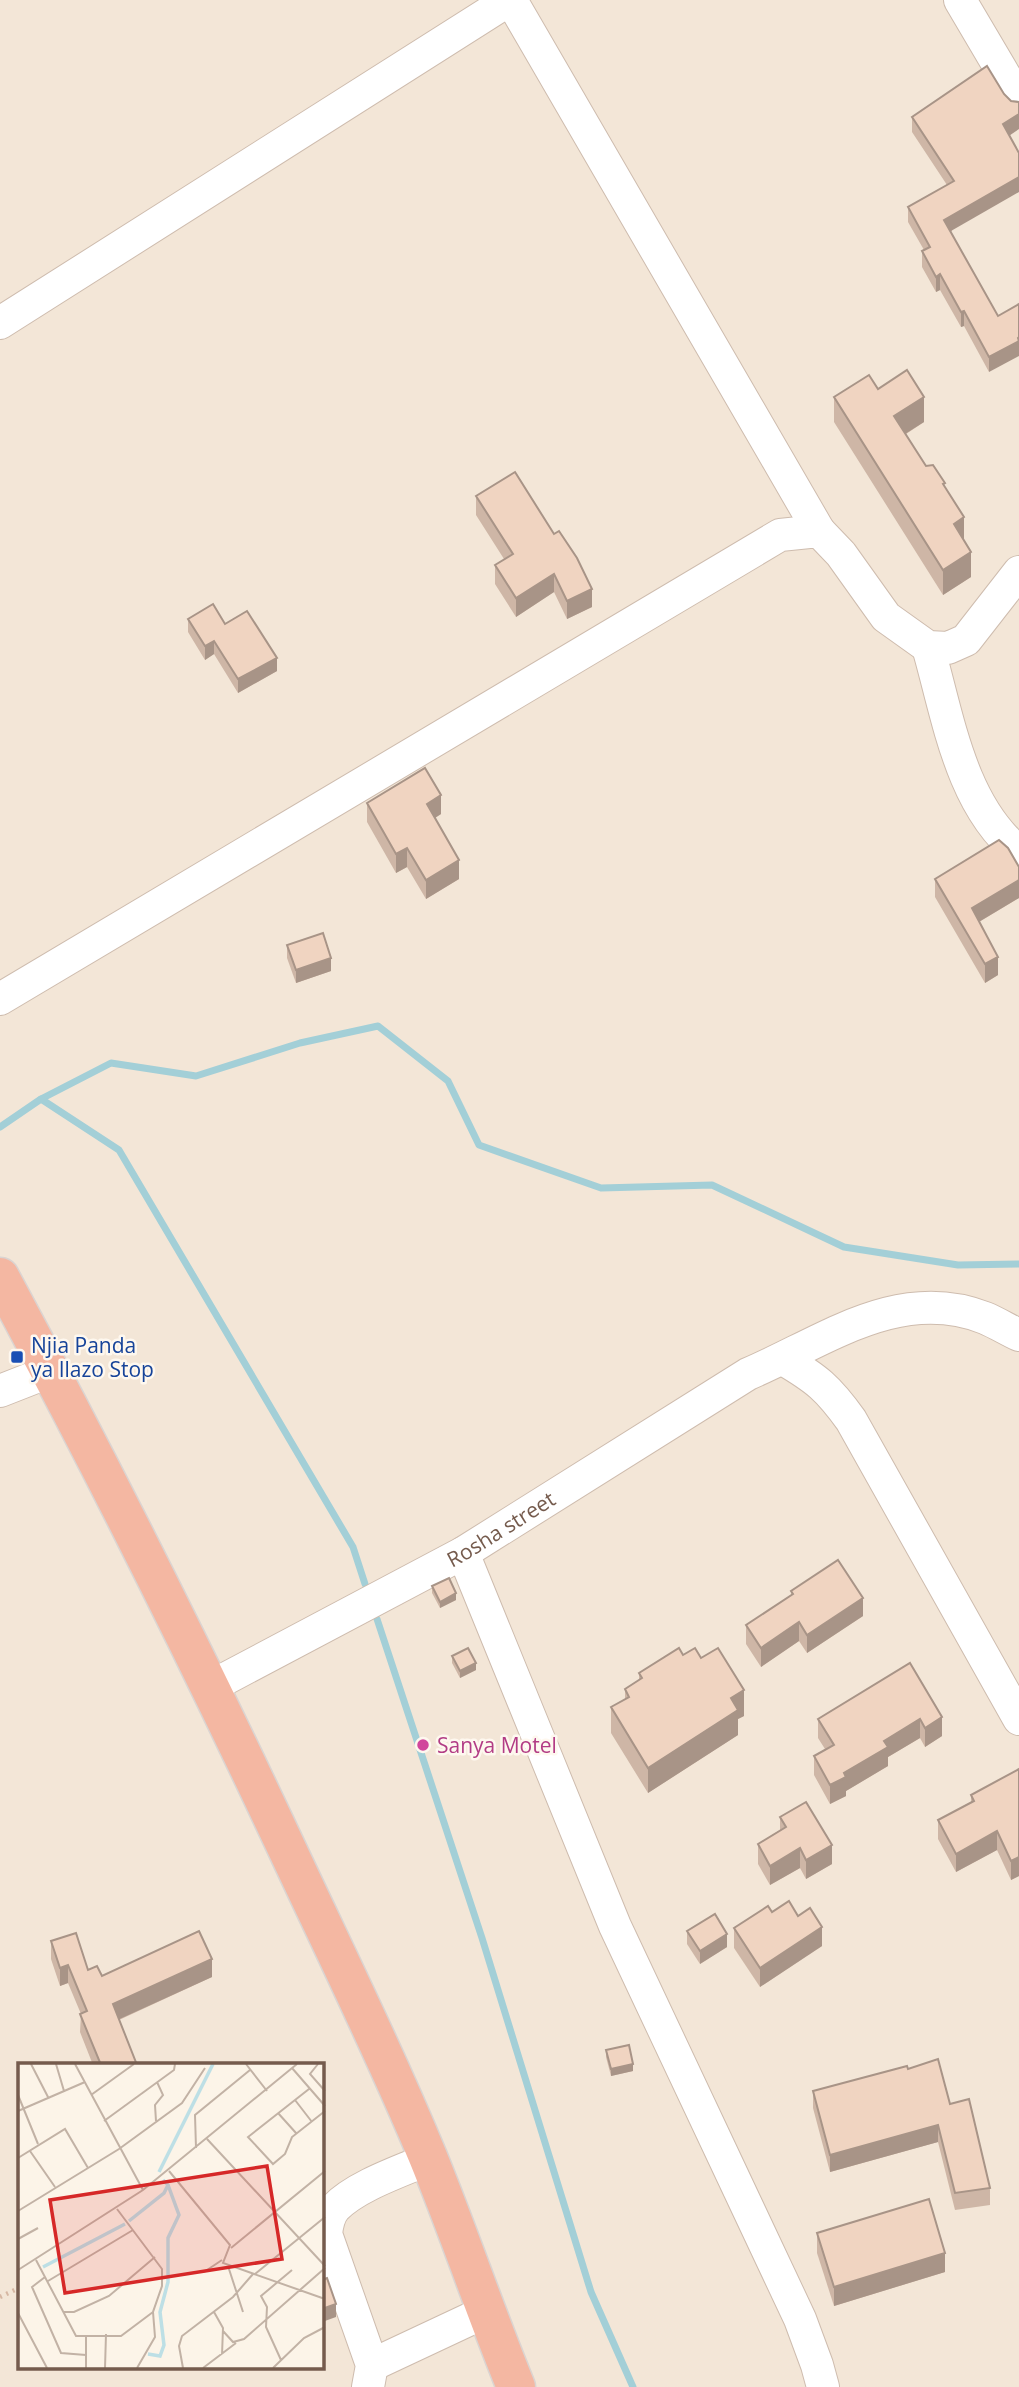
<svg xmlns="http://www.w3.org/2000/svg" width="1019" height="2387" viewBox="0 0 1019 2387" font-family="'Open Sans',sans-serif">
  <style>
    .residential { fill: #f3e6d7; fill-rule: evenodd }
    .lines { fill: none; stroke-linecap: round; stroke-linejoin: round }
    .stream { stroke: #a3cfd7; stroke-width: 7 }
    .minor-casing { stroke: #cebcae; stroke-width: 34 }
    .highway-casing { stroke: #dbd4d1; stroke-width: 41 }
    .path { stroke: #d6b7a3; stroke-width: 4.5; stroke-dasharray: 2 5; stroke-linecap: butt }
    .minor { stroke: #fff; stroke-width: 32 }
    .highway { stroke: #f4b7a2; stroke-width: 38 }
    .wall { fill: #ceb6a6 }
    .shaded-wall { fill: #a89487 }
    .building { fill: #f0d4c1; stroke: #a89487; stroke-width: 2 }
    .transit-dot { fill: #1a4fb4; stroke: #fef8ef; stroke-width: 2.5 }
    .hotel-dot { fill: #d1479c; stroke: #fef8ef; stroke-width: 2.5 }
    .labels { text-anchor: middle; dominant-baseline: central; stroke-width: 5; stroke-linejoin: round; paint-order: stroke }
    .transit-label { font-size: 21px; fill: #164399; stroke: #fef8ef; text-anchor: start }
    .street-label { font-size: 21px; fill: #755b4d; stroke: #fef8ef }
    .hotel-label { font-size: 21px; fill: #b23c85; stroke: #fef8ef; text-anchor: start }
    .inset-river { fill: none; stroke: #bddfe5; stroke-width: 3.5 }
    .inset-road { fill: none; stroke: #c2b2a5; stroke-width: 2 }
    .view { fill: #d62828; fill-opacity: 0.15; stroke: #d62828; stroke-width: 3.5 }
    .inset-edge { fill: none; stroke: #755b4d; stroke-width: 3.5 }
  </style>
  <rect width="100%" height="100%" fill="#fcf4e8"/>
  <path class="residential" d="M 0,0 L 1019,0 L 1019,2387 L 0,2387 ZM 19,2065 L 322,2065 L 322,2368 L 19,2368 Z"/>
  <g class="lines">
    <g class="stream">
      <path d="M 41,1099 L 111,1063 L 196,1076 L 300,1043 L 378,1026 L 448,1081 L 479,1145 L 601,1188 L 712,1185 L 844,1247 L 958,1265 L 1019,1264"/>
      <path d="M 0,1127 L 41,1099 L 119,1150 L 353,1547 L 365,1584"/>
      <path d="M 377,1619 L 482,1938 L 591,2292 L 633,2387"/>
    </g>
    <g class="minor-casing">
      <g id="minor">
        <path d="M 511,0 L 819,531"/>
        <path d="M 960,0 L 1019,100"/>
        <path d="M 0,323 L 509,0"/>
        <path d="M 928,647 C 948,716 960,804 1019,852"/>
        <path d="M 0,999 L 780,535 L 819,531 L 841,554 L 886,617 L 928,647 L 948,648 L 966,640 L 1019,572"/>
        <path d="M 783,1359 C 817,1379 828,1388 851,1420 L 1019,1719"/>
        <path d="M 0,1391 L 51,1371"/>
        <path d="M 463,1553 L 615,1926 L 800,2319 L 817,2365 L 823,2387"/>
        <path id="s1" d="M 210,1687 L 463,1553 L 748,1374 C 823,1342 899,1284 985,1318 C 997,1323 1008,1330 1019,1335"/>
        <path d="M 372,2365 L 485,2312"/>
        <path d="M 368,2387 L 372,2365 L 326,2234 C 327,2225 329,2215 335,2208 C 356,2186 401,2171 429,2159"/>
      </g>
    </g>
    <g class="highway-casing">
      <path id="highway" d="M 0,1277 C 104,1470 202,1667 295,1866 C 340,1962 387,2058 428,2157 C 459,2233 485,2311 516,2387"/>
    </g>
    <path class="path" d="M 0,2297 L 19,2288"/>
    <use href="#minor" class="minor"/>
    <use href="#highway" class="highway"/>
  </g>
  <g class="wall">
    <path d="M 912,117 L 1009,136 L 951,232 L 998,316 L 989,372 L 964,326 L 961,327 L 940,290 L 936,292 L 922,267 L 922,251 L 924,250 L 908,222 L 908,207 L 947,185 L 912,132 Z"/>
    <path d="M 878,389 L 924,422 L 906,434 L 926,466 L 945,487 L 964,540 L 971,577 L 943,595 L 834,422 L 834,397 Z"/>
    <path d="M 476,496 L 592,607 L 567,619 L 554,592 L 516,617 L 495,584 L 495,565 L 504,559 L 476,515 Z"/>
    <path d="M 188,619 L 225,624 L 277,671 L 238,693 L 214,654 L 205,660 L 188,632 Z"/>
    <path d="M 367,803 L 441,814 L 435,818 L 459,879 L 426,899 L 407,867 L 396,873 L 367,822 Z"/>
    <path d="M 1019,867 L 1019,898 L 979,922 L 998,975 L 985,983 L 935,897 L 935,879 Z"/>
    <path d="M 287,945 L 331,971 L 296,983 L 287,958 Z"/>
    <path d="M 432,1586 L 456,1600 L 440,1608 L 432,1593 Z"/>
    <path d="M 791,1591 L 863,1616 L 807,1653 L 799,1641 L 761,1667 L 746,1644 L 746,1625 L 791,1595 Z"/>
    <path d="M 683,1655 L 701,1658 L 744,1716 L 738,1719 L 738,1735 L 648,1793 L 611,1733 L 611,1707 L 625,1699 L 625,1689 L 639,1680 L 639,1673 Z"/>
    <path d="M 452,1656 L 476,1670 L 460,1678 L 452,1663 Z"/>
    <path d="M 910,1663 L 942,1736 L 925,1747 L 920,1738 L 888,1757 L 888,1766 L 846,1791 L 846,1796 L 830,1804 L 814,1775 L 814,1756 L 825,1749 L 818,1738 L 818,1719 Z"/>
    <path d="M 1019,1769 L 1019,1876 L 1011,1880 L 997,1850 L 956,1872 L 938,1839 L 938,1820 L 971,1802 L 971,1795 Z"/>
    <path d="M 780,1817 L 832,1864 L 806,1879 L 800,1868 L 770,1885 L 758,1864 L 758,1844 L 780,1830 Z"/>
    <path d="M 798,1916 L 822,1946 L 760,1987 L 734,1948 L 734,1928 Z"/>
    <path d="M 687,1931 L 727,1947 L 700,1964 L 687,1944 Z"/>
    <path d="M 51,1941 L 88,1970 L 102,1976 L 212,1977 L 119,2020 L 137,2065 L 93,2065 L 80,2032 L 81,2014 L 68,1983 L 60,1986 L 51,1959 Z"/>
    <path d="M 606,2050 L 633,2071 L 611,2076 L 606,2057 Z"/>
    <path d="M 908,2069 L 950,2104 L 990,2188 L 990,2205 L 955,2210 L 938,2142 L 830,2172 L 813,2108 L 813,2091 Z"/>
    <path d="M 817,2233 L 945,2272 L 834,2306 L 817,2253 Z"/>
  </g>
  <g class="shaded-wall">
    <path d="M 1019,114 L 1019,129 L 1003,140 L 1003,124 Z"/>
    <path d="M 1019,177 L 1019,192 L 944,235 L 944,220 Z"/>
    <path d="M 940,274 L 940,290 L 936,292 L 936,277 Z"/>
    <path d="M 964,311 L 964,326 L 961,327 L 961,312 Z"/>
    <path d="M 1019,337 L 1019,356 L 989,372 L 989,357 Z"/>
    <path d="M 924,397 L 924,422 L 894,441 L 894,416 Z"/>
    <path d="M 964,517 L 964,542 L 954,524 Z"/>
    <path d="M 971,552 L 971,577 L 943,595 L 943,570 Z"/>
    <path d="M 554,574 L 554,592 L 516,617 L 516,598 Z"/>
    <path d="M 592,589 L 592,607 L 567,619 L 567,601 Z"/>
    <path d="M 214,641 L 214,654 L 205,660 L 205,646 Z"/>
    <path d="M 277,658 L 277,671 L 238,693 L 238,679 Z"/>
    <path d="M 441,795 L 441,814 L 427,823 L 427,804 Z"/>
    <path d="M 407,848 L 407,867 L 396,873 L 396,854 Z"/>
    <path d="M 459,860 L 459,879 L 426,899 L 426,880 Z"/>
    <path d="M 1019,880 L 1019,898 L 972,926 L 972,908 Z"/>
    <path d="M 998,957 L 998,975 L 985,983 L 985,964 Z"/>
    <path d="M 331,958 L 331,971 L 296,983 L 296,970 Z"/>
    <path d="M 456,1593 L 456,1600 L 440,1608 L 440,1602 Z"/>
    <path d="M 863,1598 L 863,1616 L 807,1653 L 807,1635 Z"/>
    <path d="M 799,1622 L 799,1641 L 761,1667 L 761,1648 Z"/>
    <path d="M 476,1663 L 476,1670 L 460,1678 L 460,1671 Z"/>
    <path d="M 744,1690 L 744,1716 L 738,1719 L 738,1735 L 648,1793 L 648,1768 L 731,1698 Z"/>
    <path d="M 942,1717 L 942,1736 L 925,1747 L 925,1728 Z"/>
    <path d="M 920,1719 L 920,1738 L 888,1757 L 888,1766 L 846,1791 L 846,1796 L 830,1804 L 830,1785 L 884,1741 Z"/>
    <path d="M 997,1831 L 997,1850 L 956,1872 L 956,1854 Z"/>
    <path d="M 832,1845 L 832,1864 L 806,1879 L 806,1860 Z"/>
    <path d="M 800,1848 L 800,1868 L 770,1885 L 770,1866 Z"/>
    <path d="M 1019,1857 L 1019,1876 L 1011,1880 L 1011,1861 Z"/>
    <path d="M 822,1927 L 822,1946 L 760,1987 L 760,1968 Z"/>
    <path d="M 727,1934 L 727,1947 L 700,1964 L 700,1951 Z"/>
    <path d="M 212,1959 L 212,1977 L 113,2022 L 113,2004 Z"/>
    <path d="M 68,1965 L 68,1983 L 60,1986 L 60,1968 Z"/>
    <path d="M 633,2064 L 633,2071 L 611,2076 L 611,2069 Z"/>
    <path d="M 938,2125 L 938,2142 L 830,2172 L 830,2155 Z"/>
    <path d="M 945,2253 L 945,2272 L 834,2306 L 834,2287 Z"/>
    <path d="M 336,2304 L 336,2317 L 322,2322 L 322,2309 Z"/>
  </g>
  <g class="building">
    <path d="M 987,66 L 1004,94 L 1011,101 L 1019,102 L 1019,114 L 1003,124 L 1019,153 L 1019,177 L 944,220 L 998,316 L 1019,304 L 1019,337 L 1018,338 L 1019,341 L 989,357 L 964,311 L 961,312 L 940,274 L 936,277 L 922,251 L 930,247 L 908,207 L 954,181 L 912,117 Z"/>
    <path d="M 907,370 L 924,397 L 894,416 L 926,466 L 933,465 L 945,483 L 943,484 L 964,517 L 954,524 L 971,552 L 943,570 L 834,397 L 869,375 L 878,389 Z"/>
    <path d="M 515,472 L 554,534 L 559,531 L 577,558 L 592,589 L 567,601 L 554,574 L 516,598 L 495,565 L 513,554 L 476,496 Z"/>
    <path d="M 213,604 L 225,624 L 247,611 L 277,658 L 238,679 L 214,641 L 205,646 L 188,619 Z"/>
    <path d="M 425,768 L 441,795 L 427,804 L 459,860 L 426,880 L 407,848 L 396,854 L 367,803 Z"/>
    <path d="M 999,840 L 1008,848 L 1019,867 L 1019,880 L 972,908 L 998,957 L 985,964 L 935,879 Z"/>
    <path d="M 323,933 L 331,958 L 296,970 L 287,945 Z"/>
    <path d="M 838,1560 L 863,1598 L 807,1635 L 799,1622 L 761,1648 L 746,1625 L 793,1594 L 791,1591 Z"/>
    <path d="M 449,1578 L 456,1593 L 440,1602 L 432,1586 Z"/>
    <path d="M 468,1648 L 476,1663 L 460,1671 L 452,1656 Z"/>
    <path d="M 679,1648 L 683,1655 L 695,1648 L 701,1658 L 718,1648 L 744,1690 L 731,1698 L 738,1710 L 648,1768 L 611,1707 L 629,1697 L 625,1689 L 642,1678 L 639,1673 Z"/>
    <path d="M 910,1663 L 942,1717 L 925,1728 L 920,1719 L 884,1741 L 888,1747 L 844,1773 L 846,1777 L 830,1785 L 814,1756 L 834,1745 L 818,1719 Z"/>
    <path d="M 1019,1769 L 1019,1857 L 1011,1861 L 997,1831 L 956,1854 L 938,1820 L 974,1801 L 971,1795 Z"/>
    <path d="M 806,1802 L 832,1845 L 806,1860 L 800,1848 L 770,1866 L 758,1844 L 786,1827 L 780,1817 Z"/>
    <path d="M 789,1901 L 798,1916 L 810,1908 L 822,1927 L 760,1968 L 734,1928 L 768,1906 L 772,1912 Z"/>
    <path d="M 715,1914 L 727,1934 L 700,1951 L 687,1931 Z"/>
    <path d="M 199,1931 L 212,1959 L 113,2004 L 137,2065 L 101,2065 L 80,2014 L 87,2011 L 68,1965 L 60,1968 L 51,1941 L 76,1933 L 88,1970 L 97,1966 L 102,1976 Z"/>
    <path d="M 629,2045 L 633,2064 L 611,2069 L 606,2050 Z"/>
    <path d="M 938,2059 L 950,2104 L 969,2099 L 990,2188 L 955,2193 L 938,2125 L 830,2155 L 813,2091 L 907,2066 L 908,2069 Z"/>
    <path d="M 929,2199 L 945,2253 L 834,2287 L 817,2233 Z"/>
    <path d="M 327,2278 L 336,2304 L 322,2309 L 322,2280 Z"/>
  </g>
  <rect class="transit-dot" x="10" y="1350" width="14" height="14" rx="3.5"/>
  <circle class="hotel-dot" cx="423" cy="1745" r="7"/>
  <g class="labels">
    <g class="transit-label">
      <text x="31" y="1345">Njia Panda<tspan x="31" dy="24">ya Ilazo Stop</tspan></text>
    </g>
    <g class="street-label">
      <text stroke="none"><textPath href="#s1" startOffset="331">Rosha street</textPath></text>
    </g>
    <g class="hotel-label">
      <text x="437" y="1745">Sanya Motel</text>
    </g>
  </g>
  <g transform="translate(18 2063)">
    <rect width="306" height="306" fill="#fcf4e8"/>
    <path class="inset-river" d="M 141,109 L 195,1M 111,158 L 146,130 L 150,122 L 145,117M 25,204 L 107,161M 130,291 L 142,293 L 146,282 L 142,249 L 150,219 L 150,175 L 161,152 L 150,122"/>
    <path class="inset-road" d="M 13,1 L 30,34M 38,1 L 46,28M 57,1 L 125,127M 228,1 L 249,28M 300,1 L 292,11 L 307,28M 274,5 L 307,43M 291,26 L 230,74 L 255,101 L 267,91 L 274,74 L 307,48M 0,32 L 20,81M 73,32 L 116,1M 277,37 L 294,59M 0,48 L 67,19M 260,50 L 278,70M 86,58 L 156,7 L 157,1M 138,58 L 137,42 L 145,32 L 139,19M 189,76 L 307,203M 178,85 L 177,52 L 232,7M 12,88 L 37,124M 0,95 L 47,66 L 70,105M 151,108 L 212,182 L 205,200 L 307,236M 99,146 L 144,206 L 144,223 L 135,249 L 137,274 L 119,305M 0,148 L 101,86 L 164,40 L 187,5M 0,176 L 20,165M 213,185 L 307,108M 18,197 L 58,273 L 103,273 L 135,249M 210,203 L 225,249M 0,207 L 125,127 L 279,1M 186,209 L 204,197M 237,211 L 307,154M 27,214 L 14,224 L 43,290 L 68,292M 30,218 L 115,167M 46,249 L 56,249 L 91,233 L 137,194M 196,249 L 205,265 L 204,292M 0,250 L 29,305M 205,268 L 215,279 L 226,276 L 307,205M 68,273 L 68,305M 263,297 L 248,264 L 249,244 L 243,233 L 274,207M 87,305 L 88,271M 165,305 L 161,283 L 164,273 L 215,234 L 235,211M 185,305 L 218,280M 255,305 L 286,275 L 307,264"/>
    <path class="view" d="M 249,103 L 264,196 L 47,230 L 32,137 Z"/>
    <rect width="306" height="306" class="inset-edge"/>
  </g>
</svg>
